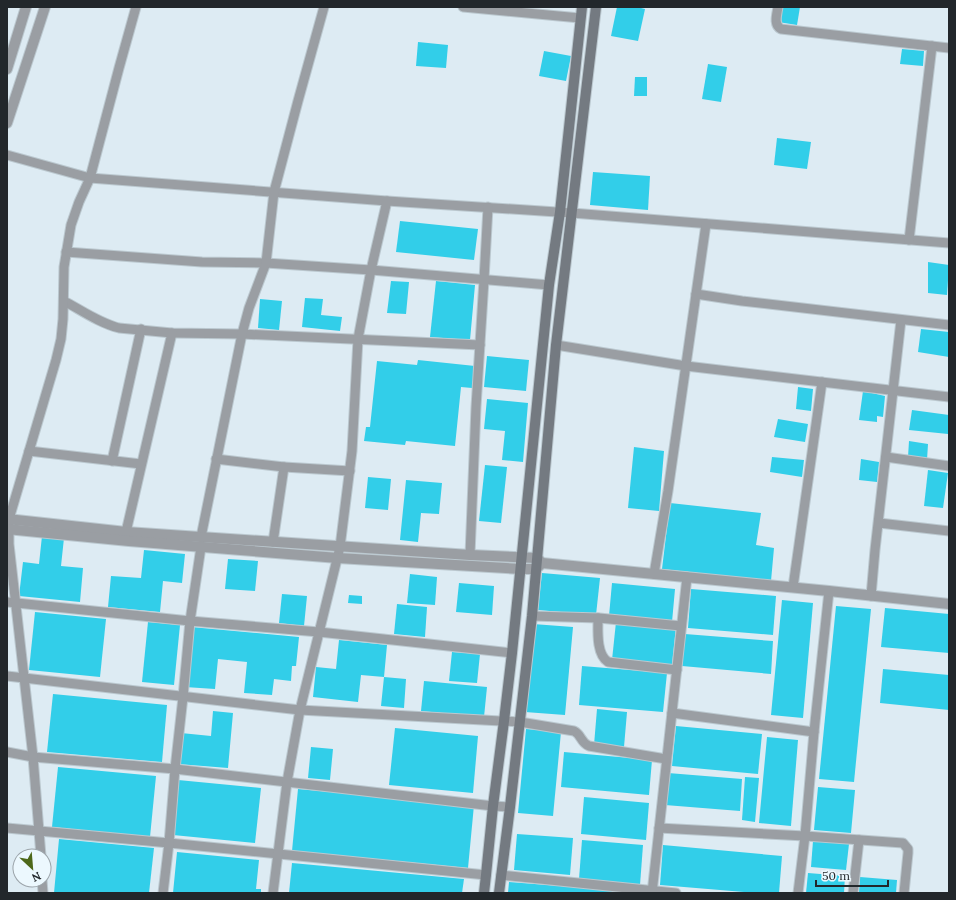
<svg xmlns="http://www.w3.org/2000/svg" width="956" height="900" viewBox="0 0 956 900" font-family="Lora,serif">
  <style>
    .building { fill: #32cee9 }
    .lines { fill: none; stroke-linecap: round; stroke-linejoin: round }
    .minor-casing { stroke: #bbc8cf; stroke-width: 11 }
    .tertiary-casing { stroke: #bbc8cf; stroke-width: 12 }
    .secondary-casing { stroke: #bbc8cf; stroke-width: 12 }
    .minor { stroke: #9a9ea3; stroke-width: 9 }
    .tertiary { stroke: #9a9ea3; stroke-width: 10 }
    .secondary { stroke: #747a81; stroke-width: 10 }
  </style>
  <rect width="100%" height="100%" fill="#ddebf3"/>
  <g class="building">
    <path d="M 617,7 L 637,7 L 645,9 L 638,41 L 611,36 Z"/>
    <path d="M 780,7 L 800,7 L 797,25 L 778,22 Z"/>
    <path d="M 418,42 L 448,45 L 446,68 L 416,66 Z"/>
    <path d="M 902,49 L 924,51 L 923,66 L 900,64 Z"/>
    <path d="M 544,51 L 571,56 L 566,81 L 539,76 Z"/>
    <path d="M 708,64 L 727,67 L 721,102 L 702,99 Z"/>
    <path d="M 635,77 L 647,77 L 647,96 L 634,96 Z"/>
    <path d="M 777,138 L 811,142 L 807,169 L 774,165 Z"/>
    <path d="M 593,172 L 650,176 L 648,210 L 590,205 Z"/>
    <path d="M 400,221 L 478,229 L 474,260 L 396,252 Z"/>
    <path d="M 928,262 L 949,265 L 947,295 L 928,293 Z"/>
    <path d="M 391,281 L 409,282 L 406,314 L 387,313 Z"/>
    <path d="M 436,281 L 475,285 L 470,340 L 430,337 Z"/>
    <path d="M 305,298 L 323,299 L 321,315 L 342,317 L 340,331 L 302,327 Z"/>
    <path d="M 260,299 L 282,301 L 279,330 L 258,328 Z"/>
    <path d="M 921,329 L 949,332 L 949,357 L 918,352 Z"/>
    <path d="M 487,356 L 529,360 L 526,391 L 484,387 Z"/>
    <path d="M 418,360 L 475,366 L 472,388 L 461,387 L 455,446 L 406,441 L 405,445 L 364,441 L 366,427 L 370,427 L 377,361 L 417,365 Z"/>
    <path d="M 798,387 L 813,389 L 811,411 L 796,409 Z"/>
    <path d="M 863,391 L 885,396 L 883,417 L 877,416 L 877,422 L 859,420 Z"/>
    <path d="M 487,399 L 528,403 L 523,462 L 502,460 L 505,431 L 484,429 Z"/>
    <path d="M 912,410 L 949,415 L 948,434 L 909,430 Z"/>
    <path d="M 778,419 L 808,424 L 805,442 L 774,437 Z"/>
    <path d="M 909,441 L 928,444 L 927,460 L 908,457 Z"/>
    <path d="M 634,447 L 664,451 L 659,511 L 628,508 Z"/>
    <path d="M 772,457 L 804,460 L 802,477 L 770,472 Z"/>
    <path d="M 861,459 L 879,462 L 877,482 L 859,480 Z"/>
    <path d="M 485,465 L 507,467 L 501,523 L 479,521 Z"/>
    <path d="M 928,470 L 948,473 L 943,508 L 924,506 Z"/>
    <path d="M 368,477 L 391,479 L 388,510 L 365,508 Z"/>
    <path d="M 406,480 L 442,483 L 439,514 L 421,513 L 418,542 L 400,540 Z"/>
    <path d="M 670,503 L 761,513 L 756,545 L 774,548 L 771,581 L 662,569 Z"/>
    <path d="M 42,536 L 64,538 L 61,566 L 83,568 L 80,602 L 19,596 L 23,562 L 39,564 Z"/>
    <path d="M 144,550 L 185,554 L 182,583 L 163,581 L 160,612 L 108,607 L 111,576 L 141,578 Z"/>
    <path d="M 228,559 L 258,561 L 255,591 L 225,589 Z"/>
    <path d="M 542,573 L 600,578 L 596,615 L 538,610 Z"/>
    <path d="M 410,574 L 437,577 L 435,605 L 407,603 Z"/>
    <path d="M 459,583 L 494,586 L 492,615 L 456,612 Z"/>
    <path d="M 612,583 L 675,589 L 672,622 L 609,616 Z"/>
    <path d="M 691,589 L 776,596 L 773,635 L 688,628 Z"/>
    <path d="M 282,594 L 307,596 L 304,626 L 279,623 Z"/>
    <path d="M 349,595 L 362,596 L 362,604 L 348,603 Z"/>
    <path d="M 782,600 L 813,603 L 803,718 L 771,715 Z"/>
    <path d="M 397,604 L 427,607 L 425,637 L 394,634 Z"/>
    <path d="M 836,606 L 871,609 L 854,782 L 819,779 Z"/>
    <path d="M 885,608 L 949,614 L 949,653 L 881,647 Z"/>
    <path d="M 35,612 L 106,619 L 100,677 L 29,670 Z"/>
    <path d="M 148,622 L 180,625 L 174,685 L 142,682 Z"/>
    <path d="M 616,622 L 676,627 L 672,665 L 612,660 Z"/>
    <path d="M 533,624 L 573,627 L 565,715 L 525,712 Z"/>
    <path d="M 191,627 L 299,637 L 296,666 L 292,666 L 291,681 L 274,679 L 272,695 L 244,693 L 247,662 L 218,659 L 215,689 L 185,687 Z"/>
    <path d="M 685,634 L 773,641 L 771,674 L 682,666 Z"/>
    <path d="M 339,640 L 387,645 L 384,677 L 406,679 L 404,708 L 381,706 L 384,677 L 361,675 L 358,702 L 313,697 L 316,667 L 336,669 Z"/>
    <path d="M 452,652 L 480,654 L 477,683 L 449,681 Z"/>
    <path d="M 582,666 L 667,673 L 663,712 L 579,705 Z"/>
    <path d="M 883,669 L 949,675 L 949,710 L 880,703 Z"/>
    <path d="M 424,681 L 487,687 L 484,717 L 421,711 Z"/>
    <path d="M 53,694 L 167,705 L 162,762 L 47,752 Z"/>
    <path d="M 597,709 L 627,712 L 624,747 L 594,745 Z"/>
    <path d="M 213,711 L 233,713 L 228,768 L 178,764 L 181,733 L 211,736 Z"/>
    <path d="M 676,726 L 762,734 L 758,774 L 672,766 Z"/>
    <path d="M 395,728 L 478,736 L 473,793 L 389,785 Z"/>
    <path d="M 526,729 L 561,732 L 553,816 L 518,813 Z"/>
    <path d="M 767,737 L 798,740 L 791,826 L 759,823 Z"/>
    <path d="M 311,747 L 333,749 L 330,780 L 308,778 Z"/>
    <path d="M 564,752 L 652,760 L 649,795 L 561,787 Z"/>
    <path d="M 58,767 L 156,776 L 150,837 L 52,827 Z"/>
    <path d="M 668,773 L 742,779 L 740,811 L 665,805 Z"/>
    <path d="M 745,777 L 759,778 L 755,822 L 742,820 Z"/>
    <path d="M 178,780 L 261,788 L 255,843 L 173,835 Z"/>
    <path d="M 818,787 L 855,790 L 851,833 L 814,830 Z"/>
    <path d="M 298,789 L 474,805 L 468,868 L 292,851 Z"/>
    <path d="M 584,797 L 649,803 L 646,840 L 581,834 Z"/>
    <path d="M 517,834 L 573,838 L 570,875 L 514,870 Z"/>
    <path d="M 59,839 L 154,848 L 149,893 L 54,893 Z"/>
    <path d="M 582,840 L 643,845 L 640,885 L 579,879 Z"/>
    <path d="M 813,841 L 849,844 L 846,870 L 811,867 Z"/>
    <path d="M 663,845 L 782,856 L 779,893 L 756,893 L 660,885 Z"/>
    <path d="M 177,852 L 259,860 L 256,889 L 261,889 L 261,893 L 173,893 Z"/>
    <path d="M 292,863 L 464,879 L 462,893 L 289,893 Z"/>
    <path d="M 808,873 L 845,876 L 844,893 L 806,893 Z"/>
    <path d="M 860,877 L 897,880 L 896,893 L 859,893 Z"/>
    <path d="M 509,882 L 624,891 L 624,893 L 508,893 Z"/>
  </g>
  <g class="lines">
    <g class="minor-casing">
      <g id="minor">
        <path d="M 463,7 L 580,18"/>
        <path d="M 778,7 C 777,14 773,25 781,29 L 949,48"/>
        <path d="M 7,155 L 90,178 L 387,201 L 572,213 L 949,243"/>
        <path d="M 909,240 L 932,46"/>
        <path d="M 66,252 L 202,262 L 266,263 L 371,270 L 549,285"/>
        <path d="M 696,294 L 742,301 L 949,325"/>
        <path d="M 64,301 C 81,310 99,323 119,328 L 172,333 L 242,334 L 480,345"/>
        <path d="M 556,345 L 686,366 L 949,397"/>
        <path d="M 29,451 L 141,464"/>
        <path d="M 886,457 L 949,466"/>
        <path d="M 216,459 L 284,467 L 273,542"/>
        <path d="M 112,461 L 141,329"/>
        <path d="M 284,467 L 350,471"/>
        <path d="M 879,523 L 949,531"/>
        <path d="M 126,532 L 172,333"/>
        <path d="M 201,537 L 242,334 L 249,308 L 266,263 L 274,192 L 298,101 L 324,7"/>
        <path d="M 470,555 L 476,407 L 484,280 L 488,207"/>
        <path d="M 654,574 L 668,491 L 706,224"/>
        <path d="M 793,587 L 822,382"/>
        <path d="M 871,596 L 875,550 L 901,320"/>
        <path d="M 7,602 L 190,621 L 319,632 L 512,653"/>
        <path d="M 532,616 L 599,618 L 681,626"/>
        <path d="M 598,618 C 598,631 596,654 608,662 L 677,670"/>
        <path d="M 7,676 L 300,710 L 520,722 L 574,731 C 582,735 580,742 589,746 L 666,759"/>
        <path d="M 672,713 L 814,732"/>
        <path d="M 7,752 L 33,757 L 175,769 L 493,806 L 510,807"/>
        <path d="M 7,828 L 169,843 L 486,875"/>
        <path d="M 659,828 L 805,836 L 903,843 L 908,849 L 908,853 L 904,893"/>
        <path d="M 41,856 L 33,757 L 9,544 L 9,519 L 56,360 L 61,339 L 63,319 L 64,267 L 71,225 L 79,202 L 90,178 L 119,68 L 136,7"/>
        <path d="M 501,875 L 676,893"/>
        <path d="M 42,880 L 43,893"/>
        <path d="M 163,893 L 169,843 L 175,769 L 183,697 L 190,621 L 201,547"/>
        <path d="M 273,893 L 287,782 L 300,710 L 340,547 L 352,451 L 358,339 L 371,270 L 387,201"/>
        <path d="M 652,893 L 687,577"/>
        <path d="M 798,893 L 805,836 L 814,732 L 829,591"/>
        <path d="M 853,893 L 859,840"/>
      </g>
    </g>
    <g class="tertiary-casing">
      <g id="tertiary">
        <path d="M 7,69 L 26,7"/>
        <path d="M 7,123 L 45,7"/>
        <path d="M 7,519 L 126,532 L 470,555 L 537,558 L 542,563 L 829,591 L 949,604"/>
        <path d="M 7,529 L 129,541 L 338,558 L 521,569 L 536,569 L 542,563"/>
      </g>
    </g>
    <g class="secondary-casing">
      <g id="secondary">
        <path d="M 484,893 L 486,875 L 493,806 L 504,721 L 512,653 L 549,285 L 560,212 L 582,7"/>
        <path d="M 499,893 L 510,807 L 532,616 L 556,345 L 596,7"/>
      </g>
    </g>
    <use href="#minor" class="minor"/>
    <use href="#tertiary" class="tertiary"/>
    <use href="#secondary" class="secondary"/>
  </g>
  <rect width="956" height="900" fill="none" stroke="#22272b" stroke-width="16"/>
  <g transform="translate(32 868) rotate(154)"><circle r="19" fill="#ecf8fe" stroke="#9ba4aa"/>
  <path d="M0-3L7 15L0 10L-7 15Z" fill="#4d681a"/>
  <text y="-6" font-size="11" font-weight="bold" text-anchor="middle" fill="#22272b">N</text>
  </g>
  <path d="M816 880v6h72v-6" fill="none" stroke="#22272b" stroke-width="2"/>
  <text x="822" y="880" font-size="12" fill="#22272b" stroke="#ecf8fe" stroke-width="3" paint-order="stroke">50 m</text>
</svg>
